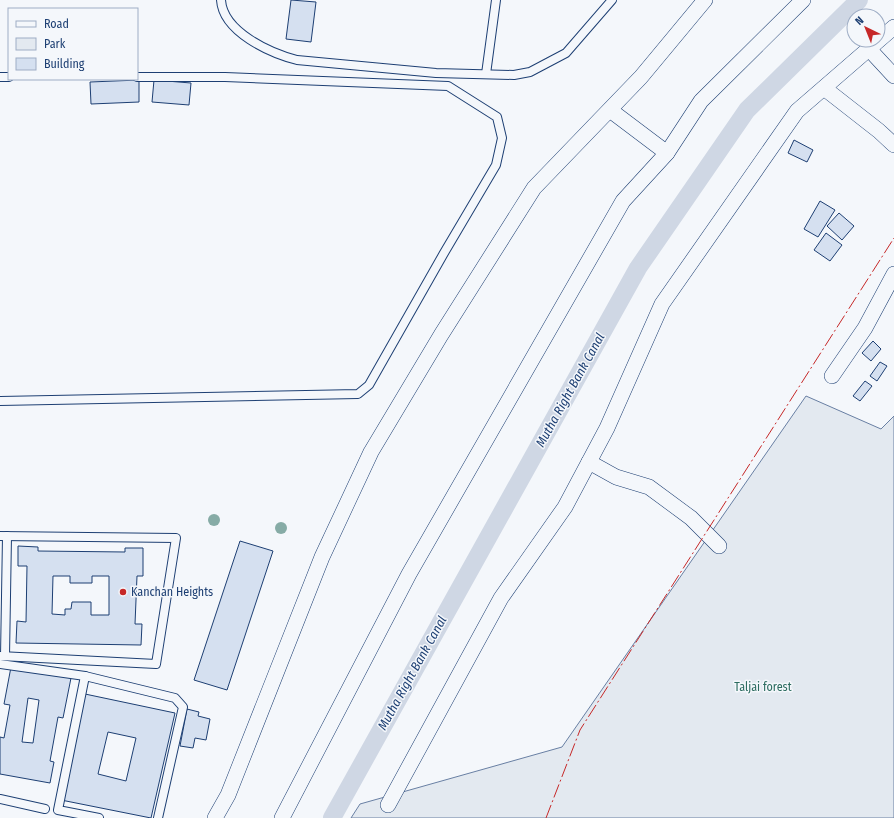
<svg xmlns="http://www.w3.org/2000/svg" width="894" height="818" viewBox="0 0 894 818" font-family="'Fira Sans Condensed',sans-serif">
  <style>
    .green { fill: #e3e9f0; stroke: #687fa3 }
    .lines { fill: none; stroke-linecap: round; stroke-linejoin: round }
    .canal { stroke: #cfd7e4; stroke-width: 18 }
    .building { fill: #d5e0f0; stroke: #1d3f73; fill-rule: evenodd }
    .service-casing { stroke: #1d3f73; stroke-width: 10 }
    .minor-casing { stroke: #1d3f73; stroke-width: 16 }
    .service { stroke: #f4f7fb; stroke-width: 8 }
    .minor { stroke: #f4f7fb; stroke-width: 15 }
    .power { stroke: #c62828; stroke-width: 1; stroke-dasharray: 14 3 2 3; stroke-linecap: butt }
    .tree { fill: #86aba6 }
    .poi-dot { fill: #c62828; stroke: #f4f7fb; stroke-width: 1.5 }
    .labels { text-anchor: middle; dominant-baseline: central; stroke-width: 3; stroke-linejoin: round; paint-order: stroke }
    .poi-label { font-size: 12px; fill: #1d3f73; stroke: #f4f7fb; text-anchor: start }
    .park-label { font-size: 12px; fill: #2c6c60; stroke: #f4f7fb }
    .water-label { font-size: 13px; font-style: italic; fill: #1d3f73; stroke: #f4f7fb }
  </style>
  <rect width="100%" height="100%" fill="#f4f7fb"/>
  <path class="green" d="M 806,396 L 881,429 L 894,416 L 894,818 L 351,818 L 360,804 L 562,747 Z"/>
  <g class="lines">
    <path class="canal" d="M 332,818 L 638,268 L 747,110 L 859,0"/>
  </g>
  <g class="building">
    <path d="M 291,0 L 316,2 L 311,42 L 286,39 Z"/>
    <path d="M 139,80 L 139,102 L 91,104 L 90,82 Z"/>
    <path d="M 154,80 L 191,83 L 189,105 L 152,102 Z"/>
    <path d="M 794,140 L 813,150 L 807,162 L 788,153 Z"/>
    <path d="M 820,201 L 835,210 L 818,237 L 804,229 Z"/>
    <path d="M 839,213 L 854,226 L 842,240 L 827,226 Z"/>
    <path d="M 826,233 L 842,245 L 830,261 L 814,250 Z"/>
    <path d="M 873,341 L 881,349 L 871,361 L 862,353 Z"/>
    <path d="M 880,362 L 887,366 L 877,381 L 870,376 Z"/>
    <path d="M 865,381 L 872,386 L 860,401 L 853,396 Z"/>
    <path d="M 240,541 L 273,551 L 227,690 L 194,680 Z"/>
    <path d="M 18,546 L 38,547 L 38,551 L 125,552 L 125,548 L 143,548 L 143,576 L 137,576 L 135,624 L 142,624 L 141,645 L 16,643 L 17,621 L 26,622 L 27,566 L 18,566 ZM 53,576 L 70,576 L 70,583 L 92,583 L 92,576 L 109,576 L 109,615 L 91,615 L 91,602 L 72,602 L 71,609 L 65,609 L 65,615 L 52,614 Z"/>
    <path d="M 11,667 L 71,678 L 63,718 L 58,717 L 50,761 L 54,762 L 50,783 L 0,774 L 0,737 L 4,738 L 10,705 L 4,704 ZM 28,698 L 39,700 L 33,743 L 22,742 Z"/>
    <path d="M 85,694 L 175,713 L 151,818 L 61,800 ZM 108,732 L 136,738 L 126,781 L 98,774 Z"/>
    <path d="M 187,709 L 199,712 L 198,716 L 210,719 L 206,740 L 195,738 L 193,748 L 180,746 Z"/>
  </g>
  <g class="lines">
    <g class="service-casing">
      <g id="service">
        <path d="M 221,0 C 223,32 270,53 297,60 L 436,73 L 514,75 L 530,72 L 566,53 L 612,0"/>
        <path d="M 486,74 L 496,0"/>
        <path d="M 0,77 L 9,77"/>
        <path d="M 0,401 L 358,394 L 369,385 L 444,253 L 496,165 L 502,138 L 497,117 L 448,86 L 225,77 L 137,77"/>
        <path d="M 0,536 L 176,538 L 156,664 L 0,656"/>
        <path d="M 5,656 L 7,536"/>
        <path d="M 0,664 L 85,676 L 175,698 L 183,707 L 158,818"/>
        <path d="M 85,676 L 58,810 L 99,818"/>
        <path d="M 0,799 L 45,809"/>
      </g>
    </g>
    <g class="minor-casing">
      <g id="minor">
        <path d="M 869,49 L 894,76"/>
        <path d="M 824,88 L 879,131 L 894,145"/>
        <path d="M 610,110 L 667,153"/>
        <path d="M 832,376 L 865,328 L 894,274"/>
        <path d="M 589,462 L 616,477 L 649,487 L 691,518 L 719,546"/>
        <path d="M 388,805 L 501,598 L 565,507 L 607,428 L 662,304 L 797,111 L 894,27"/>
        <path d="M 215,818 L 228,795 L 322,557 L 371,452 L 441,335 L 534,188 L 641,77 L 705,0"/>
        <path d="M 282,818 L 409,574 L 623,201 L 667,153 L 701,101 L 803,0"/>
      </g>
    </g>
    <use href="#service" class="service"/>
    <use href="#minor" class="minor"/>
    <path class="power" d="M 546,818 L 580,730 L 894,238"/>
  </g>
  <g class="tree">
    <circle cx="214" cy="520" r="6"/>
    <circle cx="281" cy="528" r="6"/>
  </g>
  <circle class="poi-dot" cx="123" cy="592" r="4"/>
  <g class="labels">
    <g class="poi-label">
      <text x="131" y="592">Kanchan Heights</text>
    </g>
    <g class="park-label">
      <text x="763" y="687">Taljai forest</text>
    </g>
    <g class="water-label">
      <text transform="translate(570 390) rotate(-61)">Mutha Right Bank Canal</text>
      <text transform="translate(412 673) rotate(-61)">Mutha Right Bank Canal</text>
    </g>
  </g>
  <rect x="8" y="8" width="130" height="72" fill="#f4f7fb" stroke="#9eadc5"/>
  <rect x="16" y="21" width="20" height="6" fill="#f4f7fb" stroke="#9eadc5"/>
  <text x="44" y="28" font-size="12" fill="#1d3f73">Road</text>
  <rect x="16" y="38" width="20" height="12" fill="#e3e9f0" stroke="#9eadc5"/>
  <text x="44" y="48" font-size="12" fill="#1d3f73">Park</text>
  <rect x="16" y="58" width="20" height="12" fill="#d5e0f0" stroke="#9eadc5"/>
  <text x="44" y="68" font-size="12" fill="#1d3f73">Building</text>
  <g transform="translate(866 28) rotate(317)"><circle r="19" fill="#f4f7fb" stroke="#9eadc5"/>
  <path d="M0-3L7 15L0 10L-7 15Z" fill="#c62828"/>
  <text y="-6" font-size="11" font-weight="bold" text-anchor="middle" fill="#1d3f73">N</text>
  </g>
</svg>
